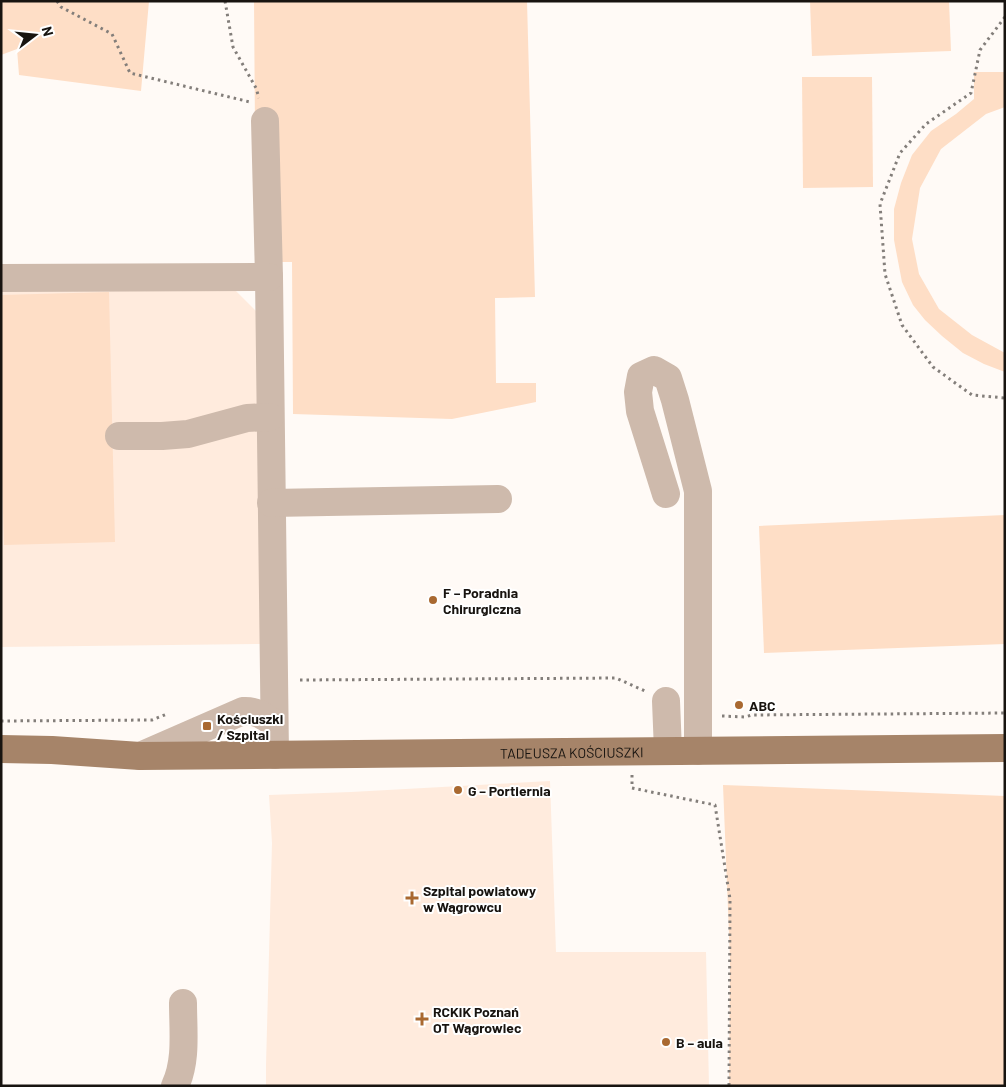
<svg xmlns="http://www.w3.org/2000/svg" width="1006" height="1087" viewBox="0 0 1006 1087" font-family="Barlow,sans-serif">
  <style>
    .built { fill: #ffebdd }
    .green { fill: #fedec6 }
    .lines { fill: none; stroke-linecap: round; stroke-linejoin: round }
    .path { stroke: #837e7a; stroke-width: 3; stroke-dasharray: 2.5 4; stroke-linecap: butt }
    .minor { stroke: #cebaac; stroke-width: 28 }
    .major { stroke: #a68469; stroke-width: 28 }
    .poi-dot { fill: #a96931; stroke: #fff; stroke-width: 2 }
    .labels { text-anchor: middle; dominant-baseline: central; stroke-width: 4; stroke-linejoin: round; paint-order: stroke }
    .poi-label { font-size: 14px; font-weight: bold; fill: #181410; stroke: #fff; text-anchor: start }
    .street-label { font-size: 14px; fill: #181410; stroke: #fff }
  </style>
  <rect width="100%" height="100%" fill="#fffaf6"/>
  <g class="built">
    <path d="M 229,284 L 257,312 L 262,644 L 1,647 L 1,290 Z"/>
    <path d="M 550,781 L 556,952 L 706,952 L 709,1086 L 266,1086 L 266,1065 L 272,843 L 269,795 L 351,792 Z"/>
  </g>
  <g class="green">
    <path d="M 1,1 L 149,1 L 141,91 L 19,75 L 17,49 L 1,55 Z"/>
    <path d="M 254,1 L 527,1 L 535,297 L 495,298 L 496,383 L 536,383 L 536,402 L 452,419 L 293,414 L 292,262 L 256,262 Z"/>
    <path d="M 810,1 L 949,1 L 951,51 L 812,56 Z"/>
    <path d="M 974,72 L 1005,72 L 1005,107 L 986,114 L 941,149 L 920,188 L 912,239 L 919,274 L 939,309 L 972,335 L 1005,353 L 1005,372 L 984,364 L 963,353 L 942,336 L 925,320 L 913,305 L 902,282 L 894,240 L 894,209 L 901,183 L 912,155 L 931,131 L 956,114 L 974,99 Z"/>
    <path d="M 802,77 L 872,77 L 873,187 L 803,188 Z"/>
    <path d="M 109,292 L 115,542 L 4,545 L 1,444 L 1,295 Z"/>
    <path d="M 1005,515 L 1005,644 L 764,653 L 759,526 Z"/>
    <path d="M 723,785 L 1005,796 L 1005,1086 L 729,1086 L 730,959 Z"/>
  </g>
  <g class="lines">
    <g class="path">
      <path d="M 57,1 L 61,7 L 112,34 L 130,73 L 250,102"/>
      <path d="M 225,1 L 233,47 L 256,88 L 259,98"/>
      <path d="M 1005,17 L 980,50 L 971,93 L 926,124 L 900,153 L 880,204 L 885,274 L 902,325 L 933,367 L 972,395 L 1005,398"/>
      <path d="M 300,680 L 616,678 L 645,691"/>
      <path d="M 722,716 L 745,717 L 752,715 L 1005,713"/>
      <path d="M 1,721 L 152,720 L 167,714"/>
      <path d="M 632,775 L 632,788 L 715,805 L 730,899 L 729,1086"/>
    </g>
    <g class="minor">
      <path d="M 265,121 L 269,277 L 275,755"/>
      <path d="M 1,278 L 269,277"/>
      <path d="M 119,436 L 162,436 L 188,434 L 247,418 L 270,417"/>
      <path d="M 666,494 L 640,411 L 638,392 L 641,376 L 654,370 L 668,378 L 675,400 L 698,491 L 698,751"/>
      <path d="M 271,503 L 498,499"/>
      <path d="M 666,701 L 668,751"/>
      <path d="M 140,756 L 243,711 C 255,710 264,716 274,723"/>
      <path d="M 175,1086 C 187,1061 183,1031 183,1003"/>
    </g>
    <path class="major" id="s1" d="M 1,749 L 52,750 L 140,756 L 1005,748"/>
  </g>
  <g class="poi-dot">
    <circle cx="433" cy="600" r="5"/>
    <circle cx="739" cy="705" r="5"/>
    <rect x="202" y="721" width="10" height="10" rx="2.5"/>
    <circle cx="458" cy="790" r="5"/>
    <path d="M409.5 890.5h5v5h5v5h-5v5h-5v-5h-5v-5h5z"/>
    <path d="M419.5 1011.5h5v5h5v5h-5v5h-5v-5h-5v-5h5z"/>
    <circle cx="666" cy="1042" r="5"/>
  </g>
  <g class="labels">
    <g class="poi-label">
      <text x="443" y="592">F – Poradnia<tspan x="443" dy="16">Chirurgiczna</tspan></text>
      <text x="749" y="705">ABC</text>
      <text x="217" y="718">Kościuszki<tspan x="217" dy="16">/ Szpital</tspan></text>
      <text x="468" y="790">G – Portiernia</text>
      <text x="423" y="890">Szpital powiatowy<tspan x="423" dy="16">w Wągrowcu</tspan></text>
      <text x="433" y="1011">RCKiK Poznań<tspan x="433" dy="16">OT Wągrowiec</tspan></text>
      <text x="676" y="1042">B – aula</text>
    </g>
    <g class="street-label">
      <text stroke="none"><textPath href="#s1" startOffset="571">TADEUSZA KOŚCIUSZKI</textPath></text>
    </g>
  </g>
  <rect width="1006" height="1087" fill="none" stroke="#181410" stroke-width="5"/>
  <g transform="translate(35 35) rotate(74)" stroke="#ffffff" stroke-width="4" paint-order="stroke">
  <path d="M0-4L9 19L0 12L-9 19Z" fill="#181410"/>
  <text y="-8" font-size="14" font-weight="bold" text-anchor="middle" fill="#181410">N</text>
  </g>
</svg>
